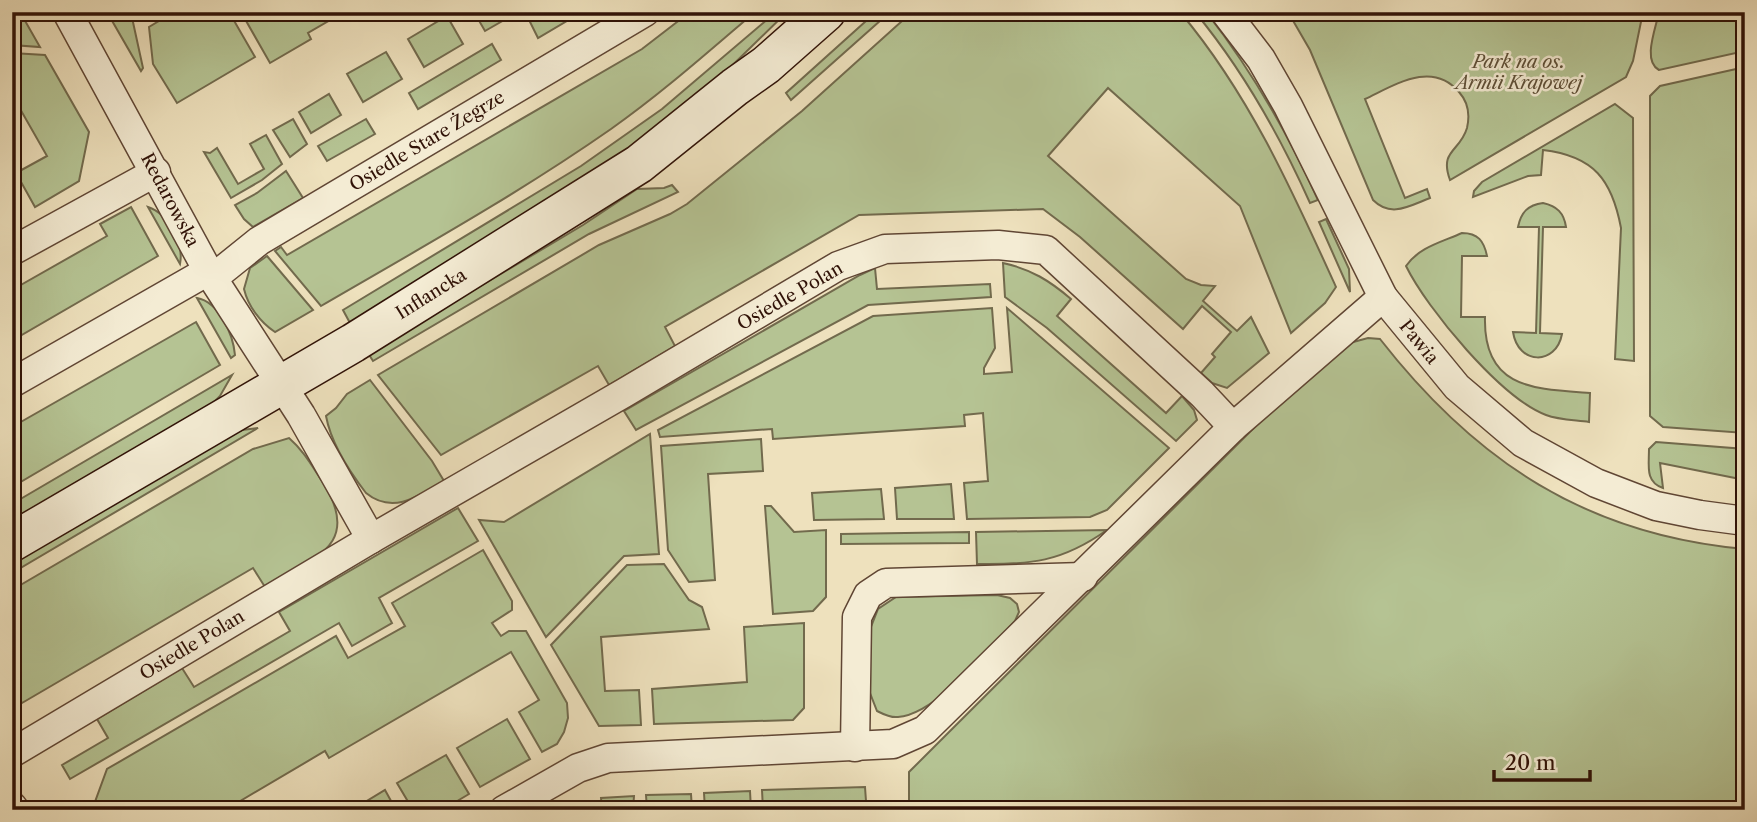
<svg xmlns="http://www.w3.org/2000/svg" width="1757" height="822" viewBox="0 0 1757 822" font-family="'Libre Caslon Text',serif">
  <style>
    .green { fill: #b5c393; stroke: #726a4d; stroke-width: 2 }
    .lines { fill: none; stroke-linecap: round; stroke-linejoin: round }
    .street-casing { stroke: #604634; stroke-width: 31 }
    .secondary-casing { stroke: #301207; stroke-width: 41 }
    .street { stroke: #f4ecd4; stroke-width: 28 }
    .secondary { stroke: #f4ecd4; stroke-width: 38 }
    .labels { text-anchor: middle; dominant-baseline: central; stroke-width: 5; stroke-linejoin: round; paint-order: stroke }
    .park-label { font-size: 18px; font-style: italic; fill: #5f5038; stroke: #f4ecd4 }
    .street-label { font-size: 18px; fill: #301207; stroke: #f4ecd4 }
  </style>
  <rect width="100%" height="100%" fill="#eee1bd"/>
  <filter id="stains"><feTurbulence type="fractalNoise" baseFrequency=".00286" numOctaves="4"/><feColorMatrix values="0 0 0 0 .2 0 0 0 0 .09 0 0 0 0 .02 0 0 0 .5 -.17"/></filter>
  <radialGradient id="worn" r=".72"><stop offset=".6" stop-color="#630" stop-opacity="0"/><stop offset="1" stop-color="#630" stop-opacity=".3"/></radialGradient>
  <g class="green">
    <path d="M 12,12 L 20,12 L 40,47 L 12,45 Z"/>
    <path d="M 107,12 L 131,13 L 143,68 L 141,71 Z"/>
    <path d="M 174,12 L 229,12 L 255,57 L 177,103 L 153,64 L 149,27 Z"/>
    <path d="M 241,12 L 344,12 L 308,33 L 311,39 L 270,63 Z"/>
    <path d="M 474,12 L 518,12 L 485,31 Z"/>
    <path d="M 548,12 L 582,12 L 538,38 L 530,22 Z"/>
    <path d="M 690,12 L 755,12 C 708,52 662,93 611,129 C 518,194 419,249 321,306 L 275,251 L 281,247 L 287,255 L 642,49 Z"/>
    <path d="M 776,12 L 787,12 L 709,88 L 632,150 L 350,323 L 343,310 L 581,166 L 662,109 Z"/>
    <path d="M 876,12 L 890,12 L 791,100 L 786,93 Z"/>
    <path d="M 912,12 L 1180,12 C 1249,94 1292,190 1336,287 L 1325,303 L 1291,333 L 1240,206 L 1108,88 L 1048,156 L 1186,279 L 1201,285 L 1215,286 L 1203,301 L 1237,331 L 1251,317 L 1269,353 L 1227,388 L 1212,383 L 1201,373 L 1215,357 L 1212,354 L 1231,332 L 1202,306 L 1183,329 L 1080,237 L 1043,209 L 859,215 L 665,327 L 675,346 L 609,385 L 598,366 L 441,455 L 378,375 L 599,245 L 670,214 L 687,204 L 802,111 Z"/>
    <path d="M 1195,12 L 1206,12 C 1251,69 1288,134 1318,200 L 1310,203 C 1280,136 1242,69 1195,12 Z"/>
    <path d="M 1288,12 L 1643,12 L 1633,61 L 1626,77 L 1450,180 C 1439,150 1460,152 1467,128 C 1470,115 1468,102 1459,92 C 1432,60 1395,85 1365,99 L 1405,198 L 1427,189 L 1430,198 C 1409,206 1391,218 1373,200 L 1310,50 Z"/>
    <path d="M 1659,12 L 1745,12 L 1745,51 L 1659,70 C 1642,61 1656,28 1659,12 Z"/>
    <path d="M 447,16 L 463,44 L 424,67 L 408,39 Z"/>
    <path d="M 492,44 L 501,60 L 418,109 L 409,93 Z"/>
    <path d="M 386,52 L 402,79 L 363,102 L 347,74 Z"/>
    <path d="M 12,53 L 45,55 L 89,132 L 79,181 L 35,207 L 16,173 L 47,156 L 19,107 L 12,110 Z"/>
    <path d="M 1745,67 L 1745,433 L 1663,427 L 1650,416 L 1650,96 L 1660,86 Z"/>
    <path d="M 329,94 L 341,115 L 311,133 L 299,112 Z"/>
    <path d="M 1615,104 L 1633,118 L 1634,361 L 1615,359 L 1621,228 C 1612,180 1594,156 1543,150 L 1541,175 L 1528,176 L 1473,197 L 1474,191 L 1482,182 Z"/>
    <path d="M 293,119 L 307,144 L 290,157 L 273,130 Z"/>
    <path d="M 366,119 L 375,134 L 327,161 L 318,146 Z"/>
    <path d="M 266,135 L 282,164 L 262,180 L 231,198 L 204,152 L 210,153 L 217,148 L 238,184 L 264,169 L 250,144 Z"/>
    <path d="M 286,171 L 303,198 L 253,227 L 244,219 L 235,205 L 257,193 Z"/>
    <path d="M 672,185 L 678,192 L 589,234 L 373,361 L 368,353 L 583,225 L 637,189 L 664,188 Z"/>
    <path d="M 1543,203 C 1557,206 1564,213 1566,227 L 1543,227 L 1540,333 L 1562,334 C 1556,366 1518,365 1513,332 L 1536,333 L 1539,227 L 1518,227 C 1521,212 1528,205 1543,203 Z"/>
    <path d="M 131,207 L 158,256 L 13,340 L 12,290 L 107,236 L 100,224 Z"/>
    <path d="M 148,207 C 169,214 184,244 180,264 Z"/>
    <path d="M 1326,219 L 1349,269 L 1350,292 L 1319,222 Z"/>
    <path d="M 1462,233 C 1478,233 1484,241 1487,256 L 1462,256 L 1461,317 L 1485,317 C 1483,389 1534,389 1590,393 L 1589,422 C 1575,420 1559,420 1546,415 C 1501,398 1427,309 1406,266 C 1419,247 1442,242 1462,233 Z"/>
    <path d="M 267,256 L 313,310 L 275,332 C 260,322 248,306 244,289 L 250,268 Z"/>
    <path d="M 1003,263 C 1031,269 1050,281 1071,299 L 1057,316 L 1166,413 L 1182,396 L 1194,410 L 1197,420 L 1176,441 L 1047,328 L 1005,297 Z"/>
    <path d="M 875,268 L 877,289 L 990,284 L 991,297 L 868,305 L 636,430 L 624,411 L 860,275 Z"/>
    <path d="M 197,298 C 219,302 233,334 235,355 L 231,358 Z"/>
    <path d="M 992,308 L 995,348 L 984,368 L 984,374 L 1012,372 L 1007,308 L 1169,448 L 1107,510 L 1090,517 L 967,519 L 964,483 L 988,481 L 983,413 L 964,415 L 965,426 L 773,439 L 772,429 L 660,437 L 658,430 L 873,316 Z"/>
    <path d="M 196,322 L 220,365 L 12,487 L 12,427 Z"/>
    <path d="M 1368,338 L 1380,339 C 1476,462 1587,535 1745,549 L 1745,810 L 763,810 L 762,790 L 865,787 L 866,801 L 909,801 L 909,772 L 1295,387 L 1346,344 Z"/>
    <path d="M 232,375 L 220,396 L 213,403 L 12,521 L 12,504 Z"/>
    <path d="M 370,380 L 432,461 L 444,481 C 419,496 393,515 366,493 C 349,471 331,443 326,416 L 336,408 L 347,394 Z"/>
    <path d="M 258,428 L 12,573 L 12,563 L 229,436 L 242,430 Z"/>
    <path d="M 650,434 L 659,554 L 624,556 L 546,637 L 479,520 L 504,522 Z"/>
    <path d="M 289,438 C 303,450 312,466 322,481 C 364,546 313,558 265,587 L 253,568 L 22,703 L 12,687 L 12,590 L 253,449 Z"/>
    <path d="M 761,439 L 763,471 L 708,474 L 715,580 L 689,582 L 668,550 L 661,446 Z"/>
    <path d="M 1656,442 L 1745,449 L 1745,480 L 1660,463 L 1663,488 C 1645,482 1649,466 1649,449 Z"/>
    <path d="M 951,484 L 954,519 L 897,519 L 895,488 Z"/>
    <path d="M 881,489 L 884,519 L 814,520 L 812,493 Z"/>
    <path d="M 765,506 L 771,506 L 794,532 L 826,530 L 826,597 L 813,611 L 773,614 Z"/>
    <path d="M 458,508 L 478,541 L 379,598 L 392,623 L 352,646 L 339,623 L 70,779 L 62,765 L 108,738 L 97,719 L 182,668 L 194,687 L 290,631 L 279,612 Z"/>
    <path d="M 1107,530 C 1062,562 1030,565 977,564 L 976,532 Z"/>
    <path d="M 969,532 L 969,543 L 841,544 L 841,534 Z"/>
    <path d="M 483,550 L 512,601 L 512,610 L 492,623 L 501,636 L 509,631 L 526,631 L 567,703 L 568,718 L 564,732 L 557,744 L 542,752 L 519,712 L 539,700 L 511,652 L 329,758 L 325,751 L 225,810 L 92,810 L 107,769 L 336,636 L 348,658 L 405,626 L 392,603 Z"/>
    <path d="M 664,564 L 689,600 L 702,607 L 709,629 L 601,637 L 605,691 L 639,690 L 641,725 L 599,726 L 551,645 L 627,565 Z"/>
    <path d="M 997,595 L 1010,598 L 1017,604 L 1019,612 L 1015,621 C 988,649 937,714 898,717 C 890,718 883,714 877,711 L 870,693 L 869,632 L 878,609 L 896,597 Z"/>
    <path d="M 804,623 L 804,708 L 793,720 L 654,724 L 652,689 L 747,682 L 744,627 Z"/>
    <path d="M 507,719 L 530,759 L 480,787 L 457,748 Z"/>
    <path d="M 446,755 L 469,794 L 442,810 L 413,810 L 397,783 Z"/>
    <path d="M 385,790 L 396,810 L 358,810 L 357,807 Z"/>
    <path d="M 750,791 L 751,810 L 705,810 L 704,793 Z"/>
    <path d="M 691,794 L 692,810 L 647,810 L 646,795 Z"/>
    <path d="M 634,796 L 633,810 L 602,810 L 601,798 Z"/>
  </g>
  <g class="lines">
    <g class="street-casing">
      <g id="street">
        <path d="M 67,12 L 208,271 L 301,415 L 371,539"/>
        <path d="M 1225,12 L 1261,59 L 1288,106 L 1383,297 L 1457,387 L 1523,443 L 1596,483 L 1656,506 L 1700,515 L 1745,521"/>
        <path d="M 12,251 L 156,172"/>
        <path d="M 213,278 L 259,241 L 645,12"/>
        <path d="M 12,383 L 208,271"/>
        <path d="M 855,747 L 857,617 L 868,595 L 886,583 L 1083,577"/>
        <path d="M 12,753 L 371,539 L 624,393 L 838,266 L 885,249 L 998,245 L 1046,250 L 1202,394 L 1233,427"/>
        <path d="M 12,806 L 15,810"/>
        <path d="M 504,810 L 578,768 L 608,758 L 893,744 L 925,730 L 1233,427 L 1383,297"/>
      </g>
    </g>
    <g class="secondary-casing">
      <path id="secondary" d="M 12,542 L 353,343 L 639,164 L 735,87 L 766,65 L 826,12"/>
    </g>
    <use href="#street" class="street"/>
    <use href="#secondary" class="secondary"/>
  </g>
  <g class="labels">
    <g class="park-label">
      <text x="1519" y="62">Park na os.<tspan x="1519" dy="21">Armii Krajowej</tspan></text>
    </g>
    <g class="street-label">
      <text transform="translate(427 141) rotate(-31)">Osiedle Stare Żegrze</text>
      <text transform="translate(170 200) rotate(62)">Redarowska</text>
      <text transform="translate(431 294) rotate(-32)">Inflancka</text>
      <text transform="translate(790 296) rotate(-30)">Osiedle Polan</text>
      <text transform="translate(1419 342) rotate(51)">Pawia</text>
      <text transform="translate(192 645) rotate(-31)">Osiedle Polan</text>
    </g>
  </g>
  <rect width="1757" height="822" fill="none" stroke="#eee1bd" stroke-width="42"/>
  <rect x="14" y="14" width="1729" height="794" fill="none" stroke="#301207" stroke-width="3.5"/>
  <rect x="21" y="21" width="1715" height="780" fill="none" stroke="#301207" stroke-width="2"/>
  <path d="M1494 770v10h96v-10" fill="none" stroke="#301207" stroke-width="3.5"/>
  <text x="1505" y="770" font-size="21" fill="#301207" stroke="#f4ecd4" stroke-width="5" paint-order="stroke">20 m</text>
  <rect width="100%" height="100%" filter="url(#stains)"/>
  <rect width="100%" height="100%" fill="url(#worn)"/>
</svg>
